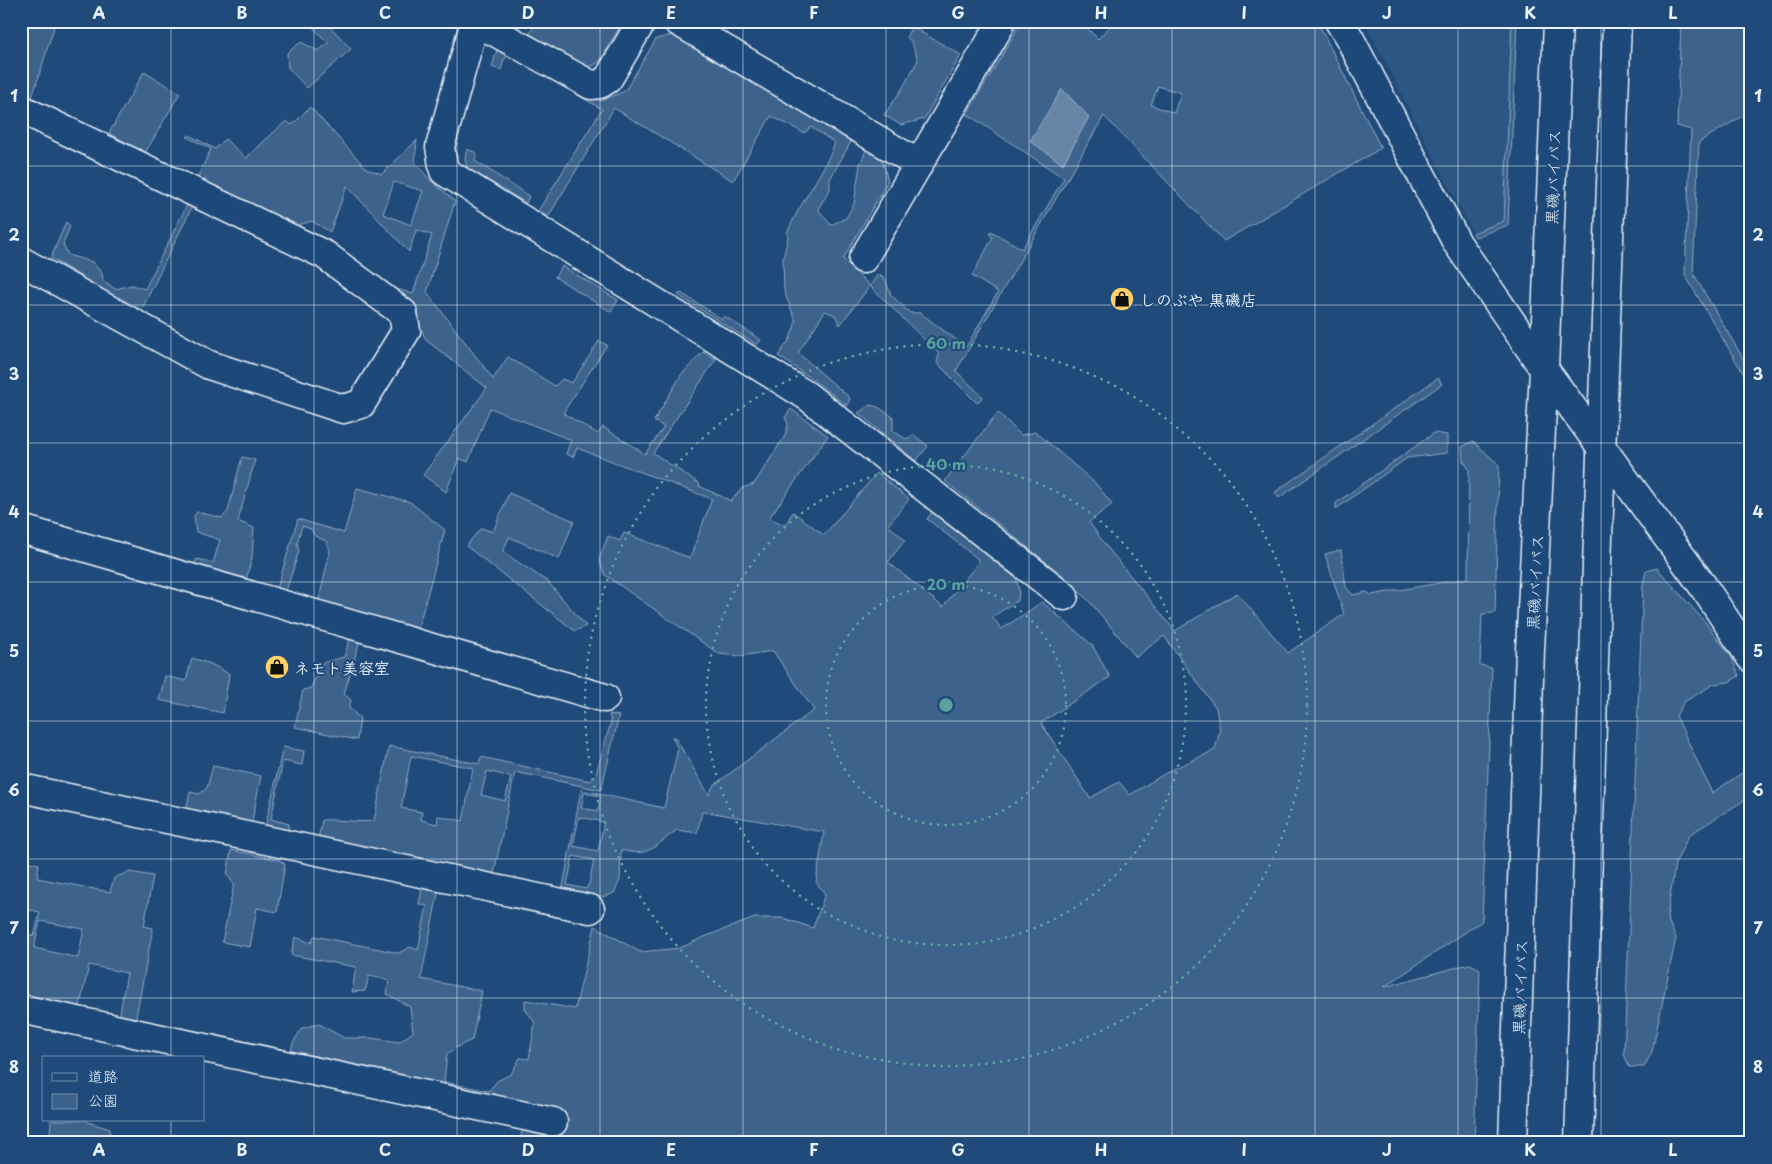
<svg xmlns="http://www.w3.org/2000/svg" width="1772" height="1164" viewBox="0 0 1772 1164" font-family="'Playpen Sans','Klee One',sans-serif">
  <style>
    .built { fill: #2e5683 }
    .green { fill: #3c628c; stroke: #92aac2; fill-rule: evenodd }
    .water { fill: #6685a7; stroke: #9ab0c7 }
    .lines { fill: none; stroke-linecap: round; stroke-linejoin: round }
    .street-casing { stroke: #e8f1f8; stroke-width: 31 }
    .highway-casing { stroke: #e8f1f8; stroke-width: 31 }
    .street { stroke: #1f4a7a; stroke-width: 28 }
    .highway { stroke: #1f4a7a; stroke-width: 28 }
    .grid { fill: none; stroke: #e8f1f8; stroke-width: 1; stroke-opacity: 0.55 }
    .ring { fill: none; stroke: #5ba19e; stroke-width: 2.5; stroke-dasharray: 2.5 5 }
    .labels { text-anchor: middle; dominant-baseline: central; stroke-width: 4; stroke-linejoin: round; paint-order: stroke }
    .street-label { font-size: 16px; fill: #e8f1f8; stroke: #1f4a7a }
    .poi-label { font-size: 16px; font-weight: bold; fill: #e8f1f8; stroke: #1f4a7a; text-anchor: start }
    .centre { fill: #5ba19e; stroke: #1f4a7a; stroke-width: 2.5 }
    .ring-label { font-size: 15px; text-anchor: middle; font-weight: bold; fill: #5ba19e; stroke: #1f4a7a; stroke-width: 4; stroke-linejoin: round; paint-order: stroke }
    .neatline { fill: none; stroke: #e8f1f8; stroke-width: 2 }
    .grid-label { font-size: 16px; text-anchor: middle; font-weight: bold; fill: #e8f1f8 }
  </style>
  <rect width="100%" height="100%" fill="#1f4a7a"/>
  <filter id="ink" filterUnits="userSpaceOnUse"><feTurbulence type="fractalNoise" baseFrequency=".02" numOctaves="2"/><feDisplacementMap in="SourceGraphic" scale="10" xChannelSelector="R" yChannelSelector="G"/><feConvolveMatrix kernelMatrix="1 2 1 2 8 2 1 2 1" color-interpolation-filters="sRGB"/></filter>
  <g filter="url(#ink)">
    <path class="built" d="M 1364,21 L 1512,21 L 1504,221 L 1473,233 Z"/>
    <g class="green">
      <path d="M 21,21 L 56,21 L 30,104 L 21,100 Z"/>
      <path d="M 307,21 L 325,21 L 351,49 L 307,88 L 288,68 L 287,53 L 301,42 L 318,51 L 328,43 Z"/>
      <path d="M 537,21 L 623,21 L 600,61 L 593,66 L 581,67 L 527,38 Z"/>
      <path d="M 1011,21 L 1080,21 L 1098,39 L 1115,21 L 1317,21 L 1381,148 L 1224,241 L 1104,116 L 956,371 L 983,397 L 977,403 L 937,363 L 939,354 L 870,286 L 840,325 L 835,315 L 825,311 L 798,353 L 850,398 L 847,406 L 814,380 L 778,356 L 790,339 L 796,321 L 784,291 L 783,259 L 788,237 L 787,233 C 800,202 823,175 835,143 L 811,127 L 804,133 L 771,116 L 733,181 L 614,108 L 548,217 L 538,211 L 602,109 L 509,56 L 504,59 L 501,70 L 492,67 L 497,50 L 507,47 L 601,101 L 625,91 L 656,39 L 672,35 L 852,140 L 830,179 L 830,189 L 818,209 L 831,225 L 846,218 L 854,204 L 860,164 L 867,148 L 881,156 L 888,181 L 843,259 L 870,286 L 878,274 L 885,279 L 891,295 L 910,313 L 920,313 L 966,347 L 998,292 L 972,276 L 993,237 L 989,234 L 991,231 L 1022,249 L 1064,178 L 967,114 L 1017,30 ZM 1158,86 L 1181,93 L 1174,113 L 1151,105 Z"/>
      <path d="M 1512,21 L 1517,21 L 1508,225 L 1475,237 L 1473,233 L 1504,221 Z"/>
      <path d="M 1681,21 L 1751,21 L 1751,111 L 1699,142 L 1693,273 L 1751,372 L 1751,382 L 1749,383 L 1685,275 L 1691,130 L 1677,126 Z"/>
      <path d="M 912,27 L 961,55 L 924,119 L 901,125 L 884,115 L 902,89 L 918,60 L 911,41 L 906,37 Z"/>
      <path d="M 144,72 L 180,93 L 145,153 L 109,133 Z"/>
      <path d="M 310,107 L 367,169 L 382,174 L 417,140 L 415,162 L 429,179 L 455,201 L 427,292 L 493,379 L 508,357 L 555,386 L 562,379 L 572,383 L 599,341 L 607,345 L 563,413 L 598,434 L 603,427 L 645,454 L 664,427 L 654,421 L 681,375 L 703,352 L 716,359 L 653,453 L 700,484 L 699,486 L 731,501 L 742,488 L 754,484 L 785,436 L 788,424 L 785,417 L 791,409 L 828,436 L 769,518 L 785,525 L 793,512 L 824,535 L 877,473 L 909,499 L 888,525 L 905,540 L 888,562 L 943,607 L 978,563 L 978,559 L 927,519 L 932,512 L 1016,578 L 1019,590 L 1018,600 L 992,617 L 1002,629 L 1042,602 L 1092,645 L 1110,677 L 1041,723 L 1090,798 L 1119,782 L 1130,795 L 1169,771 L 1215,750 L 1220,730 L 1216,708 L 1164,636 L 1136,657 L 1090,602 L 1062,575 L 945,481 L 998,412 L 1021,435 L 1036,432 L 1096,484 L 1112,504 L 1089,522 L 1103,542 L 1175,631 L 1237,593 L 1288,653 L 1344,614 L 1325,554 L 1341,550 L 1346,587 L 1353,595 L 1367,592 L 1371,595 L 1468,578 L 1469,469 L 1463,461 L 1462,447 L 1473,441 L 1499,465 L 1495,613 L 1482,614 L 1480,665 L 1492,668 L 1482,921 L 1384,987 L 1461,966 L 1470,964 L 1480,969 L 1474,1143 L 519,1143 L 523,1128 L 558,1136 L 564,1111 L 290,1054 L 293,1043 L 302,1028 L 319,1024 L 344,1038 L 371,1038 L 399,1042 L 413,1032 L 410,1007 L 387,994 L 389,980 L 369,976 L 365,991 L 352,992 L 356,967 L 291,955 L 295,937 L 311,943 L 314,936 L 399,953 L 410,947 L 418,950 L 427,906 L 419,904 L 423,884 L 439,888 L 421,979 L 482,991 L 472,1040 L 459,1046 L 447,1054 L 444,1082 L 489,1091 L 497,1081 L 511,1074 L 520,1058 L 529,1059 L 535,1023 L 525,1009 L 525,1000 L 575,1009 L 595,926 L 640,952 L 680,948 L 704,937 L 755,918 L 783,918 L 813,928 L 825,894 L 816,882 L 824,832 L 708,812 L 702,812 L 697,833 L 677,830 C 654,846 650,858 621,850 L 620,880 L 614,893 C 598,901 579,897 562,892 L 581,790 L 664,808 L 678,749 L 672,737 L 675,737 L 709,795 L 713,786 L 814,710 L 773,651 L 740,656 L 719,654 L 605,575 L 599,560 L 608,536 L 620,541 L 624,533 L 690,558 L 712,499 L 577,448 L 573,457 L 566,454 L 571,440 L 490,408 L 468,462 L 459,458 L 446,492 L 423,475 L 487,388 L 426,340 L 413,311 L 395,295 L 397,289 L 413,294 L 432,235 L 416,230 L 409,252 L 347,186 L 330,232 L 312,221 L 295,226 L 197,178 L 211,149 L 187,137 L 189,135 L 215,149 L 225,139 L 246,158 L 286,121 L 292,125 ZM 394,182 L 423,191 L 411,225 L 383,214 ZM 584,793 L 601,796 L 598,811 L 581,808 ZM 579,817 L 604,822 L 598,851 L 573,846 ZM 573,856 L 594,860 L 589,884 L 586,889 L 567,885 Z"/>
      <path d="M 467,149 L 477,153 L 475,161 L 529,196 L 526,203 L 467,168 L 465,158 Z"/>
      <path d="M 187,205 L 192,207 L 140,313 L 51,258 L 66,222 L 70,226 L 63,244 L 68,255 L 92,262 L 102,273 L 103,280 L 115,289 L 132,285 L 145,289 Z"/>
      <path d="M 562,266 L 618,300 L 611,312 L 555,277 Z"/>
      <path d="M 681,293 L 722,319 L 724,316 L 761,340 L 757,345 L 678,295 Z"/>
      <path d="M 1438,378 L 1442,384 L 1279,498 L 1275,492 Z"/>
      <path d="M 870,405 L 878,407 L 893,417 L 893,431 L 906,439 L 914,435 L 928,446 L 916,461 L 858,413 Z"/>
      <path d="M 1434,433 L 1447,435 L 1447,453 L 1407,458 L 1336,509 L 1336,503 Z"/>
      <path d="M 242,457 L 255,460 L 238,521 L 254,528 L 252,558 L 245,583 L 192,568 L 197,559 L 213,563 L 220,540 L 196,532 L 194,516 L 197,512 L 222,518 L 228,511 Z"/>
      <path d="M 357,488 L 410,502 L 445,530 L 417,632 L 318,604 L 330,551 L 326,541 L 315,536 L 311,529 L 302,526 L 297,543 L 299,551 L 285,594 L 276,592 L 298,519 L 344,533 Z"/>
      <path d="M 509,493 L 574,521 L 559,559 L 509,537 L 503,552 L 548,582 L 586,626 L 575,631 L 466,546 L 481,528 L 493,532 Z"/>
      <path d="M 1657,568 L 1705,622 L 1731,656 L 1739,676 L 1729,682 L 1714,684 L 1684,702 L 1676,716 L 1712,793 L 1751,767 L 1751,796 L 1689,835 L 1675,864 L 1667,918 L 1676,938 L 1652,1052 L 1644,1067 L 1629,1067 L 1624,1054 L 1643,584 L 1646,571 Z"/>
      <path d="M 350,638 L 360,640 L 344,694 L 351,700 L 349,708 L 360,718 L 357,740 L 295,727 L 303,690 L 311,688 L 322,663 L 344,657 Z"/>
      <path d="M 192,658 L 211,664 L 229,674 L 223,713 L 159,700 L 165,676 L 186,681 Z"/>
      <path d="M 609,714 L 619,716 L 601,790 L 515,772 L 493,878 L 318,840 L 322,820 C 339,819 356,823 374,821 L 389,746 L 479,764 L 481,757 L 590,781 L 596,774 L 611,722 ZM 411,756 L 473,768 L 463,821 L 438,816 L 437,824 L 421,820 L 422,812 L 401,808 ZM 487,771 L 511,777 L 505,801 L 481,795 Z"/>
      <path d="M 283,747 L 304,751 L 302,765 L 283,761 L 271,819 L 289,824 L 288,834 L 265,828 Z"/>
      <path d="M 213,766 L 261,776 L 251,826 L 186,812 L 190,792 L 199,794 L 207,788 Z"/>
      <path d="M 231,850 L 279,860 L 285,864 L 277,912 L 257,908 L 250,947 L 222,942 L 234,884 L 227,875 Z"/>
      <path d="M 30,862 L 39,864 L 37,878 L 110,892 L 114,878 L 129,872 L 153,876 L 144,926 L 153,928 L 135,1022 L 119,1018 L 127,973 L 89,965 L 79,1010 L 21,998 L 21,933 L 34,936 L 40,912 L 21,908 L 21,900 ZM 40,921 L 84,929 L 78,958 L 34,948 Z"/>
      <path d="M 51,1120 L 86,1120 L 88,1122 L 110,1129 L 107,1143 L 49,1143 Z"/>
    </g>
    <path class="water" d="M 1062,89 L 1089,117 L 1063,164 L 1030,141 Z"/>
    <g class="lines">
      <g class="street-casing">
        <g id="street">
          <path d="M 475,21 L 440,147 L 444,171 L 807,396 L 1064,596"/>
          <path d="M 475,21 L 591,85 L 600,84 L 608,79 L 642,21"/>
          <path d="M 677,21 L 919,164"/>
          <path d="M 1339,21 L 1350,39 L 1457,243 L 1544,369 L 1703,586 L 1751,658"/>
          <path d="M 21,109 L 325,255 L 403,313 L 406,331 L 361,404 L 343,409 L 209,365 L 21,261"/>
          <path d="M 863,259 L 999,27"/>
          <path d="M 21,529 L 605,698"/>
          <path d="M 21,788 L 590,909"/>
          <path d="M 21,1009 L 553,1122"/>
        </g>
      </g>
      <g class="highway-casing">
        <g id="highway">
          <path d="M 1513,1143 L 1530,650 L 1544,369 L 1558,21"/>
          <path d="M 1579,1143 L 1597,565 L 1617,21"/>
        </g>
      </g>
      <use href="#street" class="street"/>
      <use href="#highway" class="highway"/>
    </g>
  </g>
  <path class="grid" d="M 171,21 L 171,1058M 314,21 L 314,1143M 457,21 L 457,1143M 600,21 L 600,1143M 743,21 L 743,1143M 886,21 L 886,1143M 1029,21 L 1029,1143M 1172,21 L 1172,1143M 1315,21 L 1315,1143M 1458,21 L 1458,1143M 1601,21 L 1601,1143M 21,166 L 1751,166M 21,305 L 1751,305M 21,443 L 1751,443M 21,582 L 1751,582M 21,721 L 1751,721M 21,859 L 1751,859M 21,998 L 1751,998M 171,1120 L 171,1143"/>
  <g class="ring">
    <circle cx="946" cy="705" r="120"/>
    <circle cx="946" cy="705" r="240"/>
    <circle cx="946" cy="705" r="361"/>
  </g>
  <defs>
    <g id="shop-disc" transform="scale(1.25)"><circle r="9.5" fill="#ffd166" stroke="#1f4a7a"/><path d="M-5-2.5h2.3a2.7 3.5 0 0 1 5.4 0H5L5.5 6h-11ZM-1.5-2.5h3a1.5 2.3 0 0 0-3 0Z" fill="#111"/></g>
  </defs>
  <g fill-rule="evenodd">
    <use href="#shop-disc" x="1122" y="299"/>
    <use href="#shop-disc" x="277" y="667"/>
  </g>
  <g class="labels">
    <g class="street-label">
      <text transform="translate(1552 177) rotate(-88)">黒磯バイパス</text>
      <text transform="translate(1534 582) rotate(-87)">黒磯バイパス</text>
      <text transform="translate(1519 987) rotate(-88)">黒磯バイパス</text>
    </g>
    <g class="poi-label">
      <text x="1140" y="299">しのぶや 黒磯店</text>
      <text x="294" y="667">ネモト美容室</text>
    </g>
  </g>
  <circle cx="946" cy="705" r="8" class="centre"/>
  <g class="ring-label">
    <text x="946" y="349">60 m</text>
    <text x="946" y="470">40 m</text>
    <text x="946" y="590">20 m</text>
  </g>
  <rect width="1772" height="1164" fill="none" stroke="#1f4a7a" stroke-width="55"/>
  <rect x="42" y="1056" width="162" height="65" fill="#1f4a7a" stroke="#6f8dac"/>
  <rect x="52" y="1073" width="25" height="8" fill="#1f4a7a" stroke="#6f8dac"/>
  <text x="88" y="1082" font-size="15" fill="#e8f1f8">道路</text>
  <rect x="52" y="1094" width="25" height="15" fill="#3c628c" stroke="#6f8dac"/>
  <text x="88" y="1106" font-size="15" fill="#e8f1f8">公園</text>
  <rect x="28" y="28" width="1716" height="1108" class="neatline"/>
  <g class="grid-label">
    <text x="99" y="19">A</text>
    <text x="242" y="19">B</text>
    <text x="385" y="19">C</text>
    <text x="528" y="19">D</text>
    <text x="671" y="19">E</text>
    <text x="814" y="19">F</text>
    <text x="958" y="19">G</text>
    <text x="1101" y="19">H</text>
    <text x="1244" y="19">I</text>
    <text x="1387" y="19">J</text>
    <text x="1530" y="19">K</text>
    <text x="1673" y="19">L</text>
    <text x="14" y="102">1</text>
    <text x="1758" y="102">1</text>
    <text x="14" y="241">2</text>
    <text x="1758" y="241">2</text>
    <text x="14" y="380">3</text>
    <text x="1758" y="380">3</text>
    <text x="14" y="518">4</text>
    <text x="1758" y="518">4</text>
    <text x="14" y="657">5</text>
    <text x="1758" y="657">5</text>
    <text x="14" y="796">6</text>
    <text x="1758" y="796">6</text>
    <text x="14" y="934">7</text>
    <text x="1758" y="934">7</text>
    <text x="14" y="1073">8</text>
    <text x="1758" y="1073">8</text>
    <text x="99" y="1156">A</text>
    <text x="242" y="1156">B</text>
    <text x="385" y="1156">C</text>
    <text x="528" y="1156">D</text>
    <text x="671" y="1156">E</text>
    <text x="814" y="1156">F</text>
    <text x="958" y="1156">G</text>
    <text x="1101" y="1156">H</text>
    <text x="1244" y="1156">I</text>
    <text x="1387" y="1156">J</text>
    <text x="1530" y="1156">K</text>
    <text x="1673" y="1156">L</text>
  </g>
</svg>
